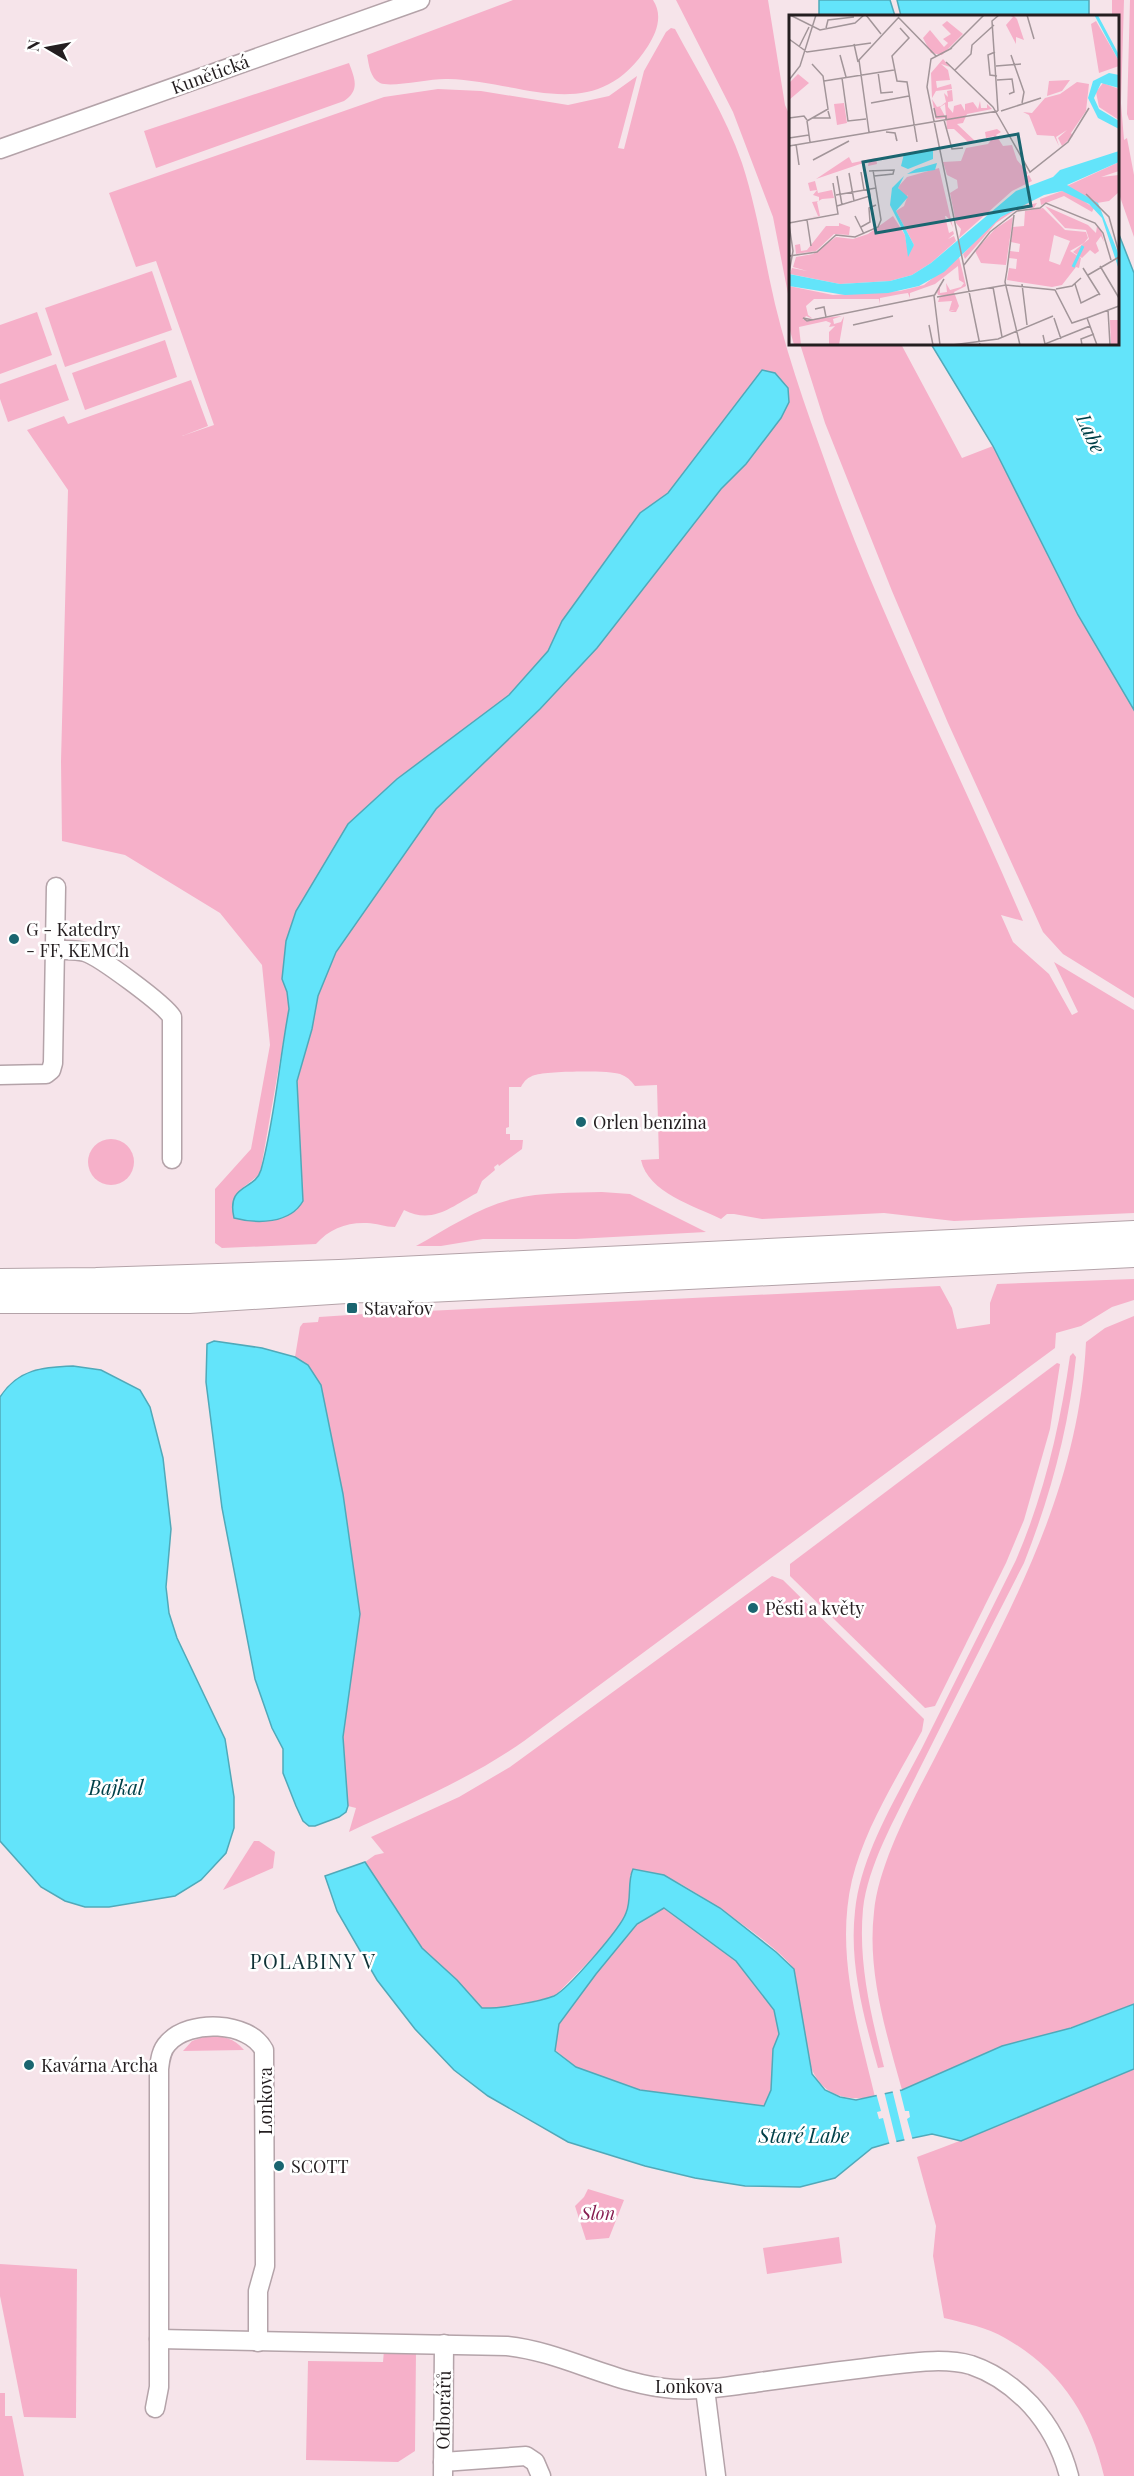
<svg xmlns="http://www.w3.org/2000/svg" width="1134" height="2476" viewBox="0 0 1134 2476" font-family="'Playfair Display',serif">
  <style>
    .green { fill: #f6b0c9; fill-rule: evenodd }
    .water { fill: #63e4fa; stroke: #50a9b9; stroke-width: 1.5; fill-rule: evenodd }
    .pier { fill: #f6e4ea }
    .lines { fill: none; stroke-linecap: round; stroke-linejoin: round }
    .street-casing { stroke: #b4a3a9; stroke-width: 21 }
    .secondary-casing { stroke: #b4a3a9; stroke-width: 28 }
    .street { stroke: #fff; stroke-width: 18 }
    .secondary { stroke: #fff; stroke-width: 26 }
    .poi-dot { fill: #1a6570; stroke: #fff; stroke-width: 2 }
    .labels { text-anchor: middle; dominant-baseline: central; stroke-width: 5; stroke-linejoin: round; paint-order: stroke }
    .street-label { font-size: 18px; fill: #241e20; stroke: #fff }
    .poi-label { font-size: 18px; fill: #241e20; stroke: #fff; text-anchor: start }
    .park-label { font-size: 18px; font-style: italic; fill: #861d50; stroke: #fff }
    .water-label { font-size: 20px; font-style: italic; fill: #004048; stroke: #fff }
    .neighbourhood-label { font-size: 20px; letter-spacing: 1.5px; fill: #0f3136; stroke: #fff }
    .inset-river { fill: none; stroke: #63e4fa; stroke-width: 3 }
    .inset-road { fill: none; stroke: #a29599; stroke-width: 1.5 }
    .view { fill: #1a6570; fill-opacity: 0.15; stroke: #1a6570; stroke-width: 3 }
    .inset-edge { fill: none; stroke: #241e20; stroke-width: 3 }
  </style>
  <rect width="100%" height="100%" fill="#f6e4ea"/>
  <g class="green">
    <path d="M 513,0 L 653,0 C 663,15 657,32 648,46 C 595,128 524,81 448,79 C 431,78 392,88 380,83 C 370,78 369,65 367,55 Z"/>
    <path d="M 676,0 L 768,0 L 785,105 L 790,116 L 790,304 L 773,217 L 733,112 Z"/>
    <path d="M 1112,0 L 1124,0 L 1121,103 L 1124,140 L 1127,138 L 1134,175 L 1134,237 L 1118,191 L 1118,16 L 1112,16 Z"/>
    <path d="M 1130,0 L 1134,0 L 1134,120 L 1129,120 L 1127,114 Z"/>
    <path d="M 671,28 L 675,29 C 698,72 726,116 742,163 C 757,209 764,257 775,304 C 790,367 814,430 836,492 C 890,638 962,777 1023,921 L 1001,915 L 1013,942 L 1049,974 L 1072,1015 L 1078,1012 L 1054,962 L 1134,1010 L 1134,1213 L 954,1221 L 884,1213 L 762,1219 L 734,1214 L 727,1214 L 721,1219 C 695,1206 648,1193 641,1160 L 659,1159 L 657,1085 L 635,1086 C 631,1080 626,1076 620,1074 C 609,1070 546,1071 535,1075 C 528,1077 524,1081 521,1087 L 509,1087 L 509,1127 L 506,1128 L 506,1134 L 510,1134 L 510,1140 L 523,1140 L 522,1149 L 499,1166 L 498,1164 L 494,1167 L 495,1170 L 482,1181 L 477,1193 C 452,1206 433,1225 404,1210 L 395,1227 C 385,1227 376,1223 367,1223 C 347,1222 329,1229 316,1244 L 222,1248 L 215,1243 L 215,1189 L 251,1149 L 270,1045 L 262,965 L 220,913 L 125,855 L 62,841 L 61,761 L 68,490 L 27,430 L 64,416 L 68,424 L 191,380 L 208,426 L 182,436 L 214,425 L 156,261 L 136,267 L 109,193 L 384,97 L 438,89 L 481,91 L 568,105 L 609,96 L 637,76 L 618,148 L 624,149 L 644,71 L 666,32 ZM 762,371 L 781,418 L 746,464 L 721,489 L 597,648 L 540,709 L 436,809 L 336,952 L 318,996 L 312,1029 L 297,1081 L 303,1201 L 297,1210 L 270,1221 L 240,1190 L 260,1174 L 289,1009 L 287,992 L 282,979 L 348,824 L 397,779 L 509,695 L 548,651 L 562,621 L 640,513 L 668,493 Z"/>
    <path d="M 349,63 C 355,79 360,90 344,101 L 156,168 L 144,131 Z"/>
    <path d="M 152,271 L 172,330 L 65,367 L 45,308 Z"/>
    <path d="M 37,312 L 52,355 L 0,374 L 0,325 Z"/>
    <path d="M 165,340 L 177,377 L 85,410 L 72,373 Z"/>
    <path d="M 800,344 L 901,344 L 962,458 L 993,446 L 1078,615 L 1134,710 L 1134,998 L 1063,954 L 1043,932 L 948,723 L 892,591 L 825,423 Z"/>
    <path d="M 56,364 L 69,400 L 8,422 L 0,399 L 0,384 Z"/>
    <circle cx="111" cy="1162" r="23"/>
    <path d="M 602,1192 L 630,1194 L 706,1232 L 576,1239 L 483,1239 L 441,1246 L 416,1246 C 447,1229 479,1207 513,1199 C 542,1192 573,1193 602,1192 Z"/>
    <path d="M 1134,1279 L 1134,1300 L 1112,1307 L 1081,1326 L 1056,1333 L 1055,1348 L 524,1741 C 470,1779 409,1804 349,1832 L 356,1808 L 348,1806 L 343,1737 L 360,1614 L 343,1494 L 308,1365 L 295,1357 L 300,1327 L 303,1323 L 318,1322 L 319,1317 L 364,1314 L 940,1286 L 952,1308 L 957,1329 L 990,1324 L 990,1303 L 997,1284 Z"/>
    <path d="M 1134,1316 L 1134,2004 L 902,2090 C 886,2032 867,1972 874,1912 C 879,1858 920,1788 944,1740 C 1010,1610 1079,1491 1086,1342 L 1105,1328 Z"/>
    <path d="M 1073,1353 L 1076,1357 C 1069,1428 1050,1497 1024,1563 C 988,1633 952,1704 917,1774 C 897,1815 868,1864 863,1909 C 858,1963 871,2015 884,2067 L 878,2068 C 864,2018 849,1964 855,1911 C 861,1854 896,1798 922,1748 C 953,1685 985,1623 1016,1560 C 1044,1495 1060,1426 1070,1356 Z"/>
    <path d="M 1057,1363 L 1060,1364 L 1050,1429 L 1024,1520 L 1006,1563 L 935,1706 L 925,1708 L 790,1576 L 790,1564 Z"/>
    <path d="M 772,1576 L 783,1580 L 924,1719 L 922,1731 C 897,1778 865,1827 852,1880 C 835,1953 858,2026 875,2097 C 802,2108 806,2048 798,1995 C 796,1988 797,1975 793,1968 C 779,1946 692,1888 667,1877 C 657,1873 641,1875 630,1875 L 631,1897 L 626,1915 L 606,1944 L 555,1996 L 498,2010 L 482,2008 L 457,1980 L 422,1948 L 365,1862 L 375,1855 L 384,1853 L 371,1837 L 459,1797 L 510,1767 Z"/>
    <path d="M 254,1841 L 259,1841 L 275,1852 L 273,1868 L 223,1890 Z"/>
    <path d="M 664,1908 L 736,1961 L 774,2010 L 780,2034 L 773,2049 L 771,2090 L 764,2106 L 640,2090 L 576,2067 L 555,2050 L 559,2024 L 596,1974 L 637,1924 Z"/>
    <path d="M 209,2035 C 223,2036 234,2038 244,2050 L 183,2051 L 192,2041 Z"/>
    <path d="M 1134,2069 L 1134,2476 L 1104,2476 C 1090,2415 1060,2369 1005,2338 C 987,2327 964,2323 944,2318 L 933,2256 L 936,2226 L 917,2157 C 991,2131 1061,2097 1134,2069 Z"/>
    <path d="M 588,2189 L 624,2200 L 609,2238 L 586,2240 L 575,2206 L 584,2197 Z"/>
    <path d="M 839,2237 L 842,2263 L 767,2274 L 763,2248 Z"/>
    <path d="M 0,2264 L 77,2269 L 76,2418 L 24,2417 L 0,2296 Z"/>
    <path d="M 384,2350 L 416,2351 L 415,2451 L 398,2462 L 306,2460 L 308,2361 L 383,2362 Z"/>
    <path d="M 0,2393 L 5,2393 L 5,2416 L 12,2416 L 24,2476 L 0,2476 Z"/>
  </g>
  <g class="water">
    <path d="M 819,0 L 890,0 L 895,16 L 819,16 Z"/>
    <path d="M 897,0 L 1089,0 L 1089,16 L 901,16 Z"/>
    <path d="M 1118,232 L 1134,273 L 1134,710 L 1078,615 L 993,446 L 931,344 L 1118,344 Z"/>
    <path d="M 762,370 L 775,373 L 788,388 L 789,402 L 781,418 L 746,464 L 721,489 L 597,648 L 540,709 L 436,809 L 336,952 L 318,996 L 312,1029 L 297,1081 L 303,1201 C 290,1224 257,1224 234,1218 C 226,1183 255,1191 261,1170 C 275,1118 279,1062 289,1009 L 287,992 L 282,979 L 286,941 L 296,911 L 348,824 L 397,779 L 509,695 L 548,651 L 562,621 L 640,513 L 668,493 Z"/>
    <path d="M 214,1341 L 262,1348 L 295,1357 L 308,1365 L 321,1385 L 343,1494 L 360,1614 L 343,1737 L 348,1806 L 346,1812 L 339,1817 L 315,1826 L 309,1826 L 303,1821 L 296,1806 L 283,1773 L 283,1749 L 272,1728 L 255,1679 L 222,1508 L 206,1382 L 207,1344 Z"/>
    <path d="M 73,1366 L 101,1370 L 140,1390 L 150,1407 L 163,1458 L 171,1529 L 166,1587 L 169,1613 L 177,1638 L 225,1739 L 234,1797 L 234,1828 L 226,1853 L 201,1880 L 175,1896 L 109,1907 L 85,1907 L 65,1901 L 41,1887 L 0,1841 L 0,1397 C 18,1369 43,1367 73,1366 Z"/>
    <path d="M 365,1862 L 422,1948 L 457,1980 L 482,2008 C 497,2009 539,2002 554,1996 C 567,1990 621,1928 626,1913 C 632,1899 627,1882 633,1869 L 664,1875 L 720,1908 L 776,1952 L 794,1969 L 812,2074 L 825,2090 L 840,2097 L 856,2100 L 902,2090 L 1002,2046 L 1071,2028 L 1134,2004 L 1134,2069 L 961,2141 L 932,2134 L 889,2143 L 872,2148 L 835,2178 L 800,2187 L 745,2186 L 695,2178 L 645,2166 L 568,2142 L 488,2096 L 454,2070 L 415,2029 L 377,1980 L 337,1911 L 325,1876 ZM 664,1908 L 736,1961 L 774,2010 L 779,2034 L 773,2049 L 771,2090 L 764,2106 L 640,2090 L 576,2067 L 555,2051 L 559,2024 L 596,1974 L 637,1924 Z"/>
  </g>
  <g class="pier">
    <path d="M 899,2087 L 905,2111 L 909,2111 L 910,2117 L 907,2119 L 913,2141 L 905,2142 L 892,2089 Z"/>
    <path d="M 884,2091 L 897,2144 L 890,2146 L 883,2118 L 879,2119 L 877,2112 L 881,2111 L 876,2093 Z"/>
  </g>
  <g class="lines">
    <g class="street-casing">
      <g id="street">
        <path d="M 0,149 L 420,0"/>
        <path d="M 56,950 C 65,950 76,949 85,952 C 99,956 164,1004 172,1017 L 172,1159"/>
        <path d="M 0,1075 L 46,1074 L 51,1070 L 53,1063 L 56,887"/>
        <path d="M 159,2339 L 507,2346 C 564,2352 615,2385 674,2389 C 703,2391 731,2386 760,2382 C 803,2376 846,2370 890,2365 C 916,2362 946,2358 971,2365 C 995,2373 1014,2387 1031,2405 C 1049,2425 1062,2449 1069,2476"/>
        <path d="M 705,2389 L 716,2476"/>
        <path d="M 155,2408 L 159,2387 L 159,2069 C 160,2060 161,2050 168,2043 C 189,2019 249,2021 264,2050 L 265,2266 L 258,2291 L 258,2342"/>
        <path d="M 443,2462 L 526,2456 L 535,2462 L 541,2476"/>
        <path d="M 443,2476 L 444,2344"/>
      </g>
    </g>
    <g class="secondary-casing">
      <g id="secondary">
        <path d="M 0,1282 L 96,1281 L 339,1273 L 1134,1234"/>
        <path d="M 0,1300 L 189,1300 L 362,1289 L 407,1290 L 1134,1254"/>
      </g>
    </g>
    <use href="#street" class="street"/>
    <use href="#secondary" class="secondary"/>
  </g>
  <g class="poi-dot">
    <circle cx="14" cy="939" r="6"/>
    <circle cx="581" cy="1122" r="6"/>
    <rect x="346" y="1302" width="12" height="12" rx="3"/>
    <circle cx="753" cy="1608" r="6"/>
    <circle cx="29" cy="2065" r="6"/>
    <circle cx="279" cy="2166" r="6"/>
  </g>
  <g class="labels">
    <g class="street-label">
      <text transform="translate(210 74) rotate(-20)">Kunětická</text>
      <text transform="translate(265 2101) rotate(-90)">Lonkova</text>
      <text x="689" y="2386">Lonkova</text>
      <text transform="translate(443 2410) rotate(-89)">Odborářů</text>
    </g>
    <g class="poi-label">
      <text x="26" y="929">G - Katedry<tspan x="26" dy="21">- FF, KEMCh</tspan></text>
      <text x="593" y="1122">Orlen benzina</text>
      <text x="364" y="1308">Stavařov</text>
      <text x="765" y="1608">Pěsti a květy</text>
      <text x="41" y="2065">Kavárna Archa</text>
      <text x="291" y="2166">SCOTT</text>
    </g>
    <g class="park-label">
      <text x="598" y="2213">Slon</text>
    </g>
    <g class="water-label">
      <text transform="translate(1092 433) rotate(65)">Labe</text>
      <text x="116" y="1786">Bajkal</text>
      <text x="804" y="2134">Staré Labe</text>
    </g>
    <g class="neighbourhood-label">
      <text x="313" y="1960">POLABINY V</text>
    </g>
  </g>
  <g transform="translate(789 15)">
    <rect width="330" height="330" fill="#f6e4ea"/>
    <path d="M 219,0 L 224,0 L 228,4 L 235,25 L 227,22 L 227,29 L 217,10 L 224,2 ZM 158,6 L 174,19 L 153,40 L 142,38 L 134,23 L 141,15 L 155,32 L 159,28 L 154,24 L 162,19 L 153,10 ZM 307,6 L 330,46 L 330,51 L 310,58 L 302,9 ZM 154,44 L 161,52 L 152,49 L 159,55 L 161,65 L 147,66 L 148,73 L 162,69 L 163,74 L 147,76 L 143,83 L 142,58 ZM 9,59 L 20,68 L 0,85 L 0,68 ZM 281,65 L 273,76 L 258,81 L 260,66 ZM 288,67 L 300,69 L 297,96 L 282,118 L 284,121 L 273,131 L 269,123 L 278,115 L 267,122 L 270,131 L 265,121 L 248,120 L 240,100 L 234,97 L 243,98 L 256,83 L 271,79 ZM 314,68 L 330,74 L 330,105 L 310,92 L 307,77 ZM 163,75 L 164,86 L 159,87 L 159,92 L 164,98 L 165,91 L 172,89 L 176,96 L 176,89 L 184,87 L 189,94 L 191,86 L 192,93 L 198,93 L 198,89 L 203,94 L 178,99 L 174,108 L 168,109 L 186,126 L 179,127 L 165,114 L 158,114 L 156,89 L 151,92 L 157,103 L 147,104 L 143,84 L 148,92 L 152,91 L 157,87 L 155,78 L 159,82 L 158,76 ZM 55,88 L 58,108 L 48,110 L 45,89 ZM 208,114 L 212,117 L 207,120 L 214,131 L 223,130 L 228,145 L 239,158 L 235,163 L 240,160 L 243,166 L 223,176 L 170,223 L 172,214 L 167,208 L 161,178 L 169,173 L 168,165 L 158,160 L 154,147 L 172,146 L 177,133 L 199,129 L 205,121 L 197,123 L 196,117 ZM 60,142 L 63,148 L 87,143 L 88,149 L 79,151 L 80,146 L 27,164 ZM 330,147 L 330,156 L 312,162 L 330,160 L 330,177 L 320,186 L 308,188 L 278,171 ZM 150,153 L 164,213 L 160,204 L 157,201 L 156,201 L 160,218 L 164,216 L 165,219 L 159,224 L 165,221 L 167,226 L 142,248 L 123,260 L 101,266 L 51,269 L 1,259 L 3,253 L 18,256 L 4,252 L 7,242 L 24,239 L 47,222 L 64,224 L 79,219 L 104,201 L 116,220 L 119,237 L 125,230 L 107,196 L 115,191 L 119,180 L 107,191 L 106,178 L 112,179 L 109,172 L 118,162 ZM 26,166 L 29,178 L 43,175 L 45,183 L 33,184 L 28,187 L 31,201 L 18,203 L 29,201 L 23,187 L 30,186 L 30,182 L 24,180 L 28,175 L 21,176 L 19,168 ZM 273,176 L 286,180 L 305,193 L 303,197 L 275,181 L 252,190 L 251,184 ZM 248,188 L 245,193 L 231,192 L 207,208 L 176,244 L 174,239 L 202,209 L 225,193 ZM 256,191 L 299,210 L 307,218 L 308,211 L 312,215 L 315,227 L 312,221 L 307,228 L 310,236 L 306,239 L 301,235 L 293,243 L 284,237 L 300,224 L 297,215 L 276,213 ZM 254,193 L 276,215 L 297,217 L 299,223 L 295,228 L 281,236 L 292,243 L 290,253 L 287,252 L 273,270 L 263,272 L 218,265 L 220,253 L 227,254 L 228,244 L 220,243 L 221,236 L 230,237 L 231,229 L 222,227 L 224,212 L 235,211 L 236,196 ZM 265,220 L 281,226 L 271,250 L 260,246 ZM 224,202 L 217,250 L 192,248 L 186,236 L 206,214 ZM 50,208 L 61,212 L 60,220 L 45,219 L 27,236 L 7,239 L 6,230 L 11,229 L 12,236 L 18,235 L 37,211 L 50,211 ZM 170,242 L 177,271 L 165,277 L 170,291 L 167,297 L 160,297 L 166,295 L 160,296 L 163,286 L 149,287 L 151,281 L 157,280 L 149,280 L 148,277 L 151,269 L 151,278 L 158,277 L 157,268 L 161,275 L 172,272 L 175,268 L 170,265 L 169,251 L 146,269 L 121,278 L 121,283 L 119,278 L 112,279 L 91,283 L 91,289 L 90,284 L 25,284 L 17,291 L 19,300 L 24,304 L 17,301 L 14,305 L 53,301 L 44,304 L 45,309 L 52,307 L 55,301 L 50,330 L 40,330 L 40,317 L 46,311 L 40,312 L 42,308 L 37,306 L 10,312 L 12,330 L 5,330 L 0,312 L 0,271 L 44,280 L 111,276 L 135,270 ZM 321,305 L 330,305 L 329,330 L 322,330 Z" fill="#f6b0c9" fill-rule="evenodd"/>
    <path d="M 320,58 L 330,60 L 330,73 L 312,68 L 305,83 L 310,94 L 330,106 L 330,114 L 309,103 L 299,83 L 304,66 ZM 134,135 L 144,136 L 144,144 L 119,154 L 112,151 L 115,139 ZM 330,136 L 330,147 L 278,170 L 309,188 L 330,240 L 330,255 L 313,203 L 300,189 L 273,176 L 255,180 L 212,202 L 155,257 L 130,271 L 99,278 L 56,280 L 0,271 L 0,259 L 51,269 L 101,266 L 123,260 L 142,248 L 227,176 L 264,162 L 271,155 ZM 148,148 L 146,155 L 118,159 L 127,154 ZM 115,161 L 109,173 L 119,182 L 107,196 L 125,230 L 119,242 L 116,220 L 101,190 L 103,173 Z" fill="#63e4fa"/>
    <path class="inset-river" d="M 307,0 L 330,43M 284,252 L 294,231"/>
    <path class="inset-road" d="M 1,0 L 31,15 L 66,8 L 75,0M 77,0 L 92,19M 238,0 L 245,24M 109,2 L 147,41M 37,13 L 39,5 L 65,2M 111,13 L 120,23 L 103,41 L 108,66 L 118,67 L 128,127M 0,24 L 18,37 L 82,28M 65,29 L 69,47M 10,32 L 20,12M 163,33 L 142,44 L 138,72 L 191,330M 161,34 L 195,0M 206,37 L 199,40 L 201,60 L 208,61M 51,40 L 57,62M 222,40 L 235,77 L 233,88M 157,47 L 204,92M 207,51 L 232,49M 166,55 L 182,39 L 183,30 L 205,10M 89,57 L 92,78 L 104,77M 53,63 L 59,106 L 77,104M 0,65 L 11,51 L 27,0M 208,65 L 223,64 L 225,77 L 220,79M 35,66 L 105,55M 82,88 L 120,81M 204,92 L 241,157 L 279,127 L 300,93M 145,93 L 147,102 L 157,101 L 157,104M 209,96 L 203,6 L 210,0M 212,96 L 252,83M 0,103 L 15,101 L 18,105M 24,103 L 41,103 L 39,96M 155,105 L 163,134 L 174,133M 18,106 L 39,94 L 34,61 L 23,49M 18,106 L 21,127M 80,117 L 70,45 L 110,2M 97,117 L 106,118 L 108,126 L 107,123M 0,123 L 20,120M 7,129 L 10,150M 0,131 L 209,96M 24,145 L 60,126M 80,156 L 105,155 L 104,159 L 85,161M 72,157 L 75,175M 60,158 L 65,186M 48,161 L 53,190M 297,179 L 320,202 L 330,238M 47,180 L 87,173M 48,191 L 81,181 L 80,174M 66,201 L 75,219M 18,205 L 22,231M 0,208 L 49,199 L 44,168M 0,209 L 4,236 L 0,258M 72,212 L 81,207 L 80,193 L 87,190M 0,241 L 28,237 L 47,220 L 66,222 L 89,212 L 92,205 L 84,155M 175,250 L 201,217 L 228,196 L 251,193 L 257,188 L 306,208 L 314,218 L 322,245M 311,251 L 330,283M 294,253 L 311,280M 218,255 L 216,267 L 231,330M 218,255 L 225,200M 299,260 L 330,242M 233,269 L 238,310M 286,269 L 292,288 L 310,279M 204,272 L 213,322M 267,274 L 283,271 L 292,263M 148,282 L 217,270 L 266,275 L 283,308 L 298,303M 26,294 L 35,292 L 37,302M 319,295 L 321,330M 265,303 L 272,324M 298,303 L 330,291M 298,303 L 308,330M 24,305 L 14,303 L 18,306 L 146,280M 64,310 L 104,301M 140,310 L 144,330M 254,320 L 256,329 L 301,311M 151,330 L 145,281 L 155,264M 163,330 L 209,324 L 264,301M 293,330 L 292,324 L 305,319"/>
    <path class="view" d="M 229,119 L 242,191 L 87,218 L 74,147 Z"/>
    <rect width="330" height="330" class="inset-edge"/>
  </g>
  <g transform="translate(48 48) rotate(280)" stroke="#ffffff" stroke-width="4.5" paint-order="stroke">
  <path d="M0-4.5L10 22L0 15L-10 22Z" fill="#241e20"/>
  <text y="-9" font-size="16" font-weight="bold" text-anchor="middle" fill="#241e20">N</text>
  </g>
</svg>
